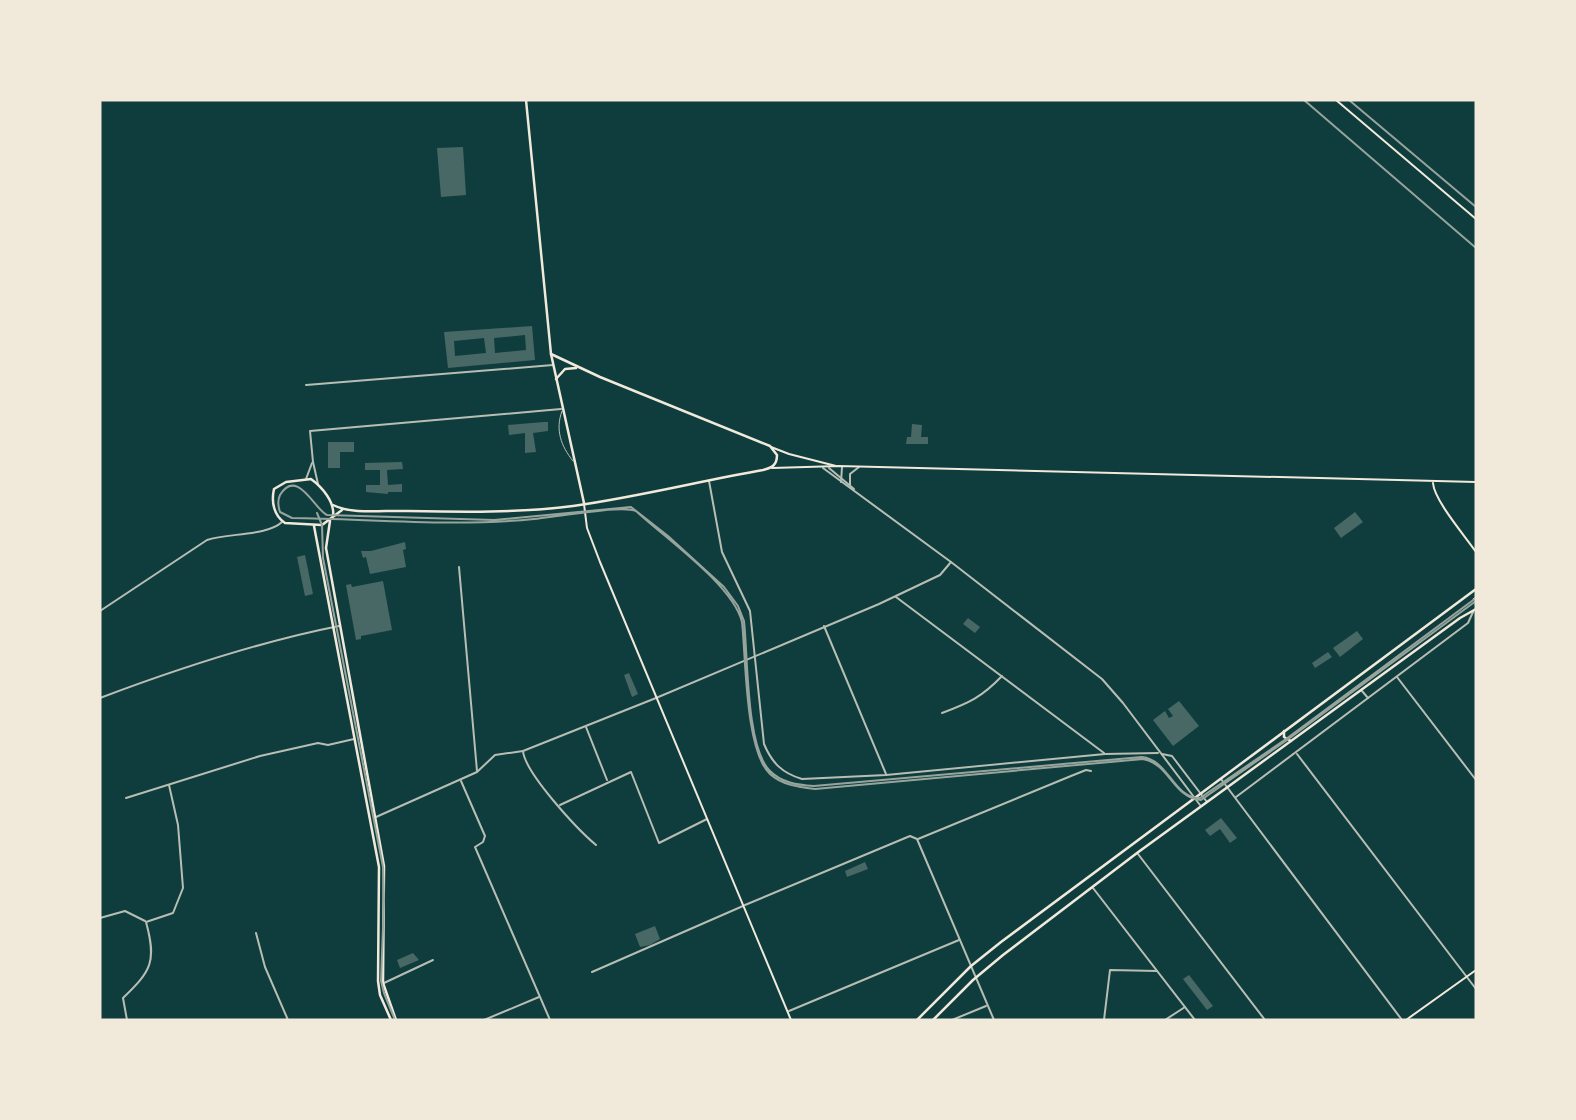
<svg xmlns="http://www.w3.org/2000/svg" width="1576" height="1120" font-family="'Exo 2',sans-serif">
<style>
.building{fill:#486865;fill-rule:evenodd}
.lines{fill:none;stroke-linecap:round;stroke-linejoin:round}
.path{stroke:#f1e9da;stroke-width:1}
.service{stroke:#b8beb3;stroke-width:1}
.minor{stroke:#b8beb3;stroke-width:2}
.tertiary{stroke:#b8beb3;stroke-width:2}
.secondary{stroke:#f1e9da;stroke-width:2}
.primary{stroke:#f1e9da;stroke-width:2.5}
.tram{stroke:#97a49c;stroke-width:2}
.rail{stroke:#97a49c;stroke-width:2}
</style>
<rect width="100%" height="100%" fill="#0f3d3e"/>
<g class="building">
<polygon points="463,147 466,195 441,197 437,148"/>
<path d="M 532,326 L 535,360 L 448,368 L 444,332 ZM 525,335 L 526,350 L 495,353 L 494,338 ZM 484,338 L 486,353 L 455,356 L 454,341 Z"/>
<polygon points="544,422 548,422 548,431 533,433 536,452 525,453 525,433 509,435 508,425"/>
<polygon points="912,424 922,425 921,437 928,437 928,444 906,444 907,437 911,437"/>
<polygon points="328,442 354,442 354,452 340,452 340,468 328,468"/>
<polygon points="402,462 403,469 387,470 388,485 402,484 402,492 388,492 388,494 366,492 366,485 380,485 380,470 365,470 365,463"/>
<polygon points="1355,512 1363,522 1341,538 1334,528"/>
<polygon points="405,542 406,549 403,550 406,567 370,574 366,557 363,558 361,551 371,551"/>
<polygon points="305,555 313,594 305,596 297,557"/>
<polygon points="383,581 392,630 361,636 361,639 356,640 346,585 351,584 352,587"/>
<polygon points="968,618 980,627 975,633 963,624"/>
<polygon points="1357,631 1363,639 1340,657 1333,648"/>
<polygon points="1328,652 1332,657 1315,668 1312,663"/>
<polygon points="629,673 638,694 632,697 624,675"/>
<polygon points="1179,701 1199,726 1173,746 1153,720 1165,711 1169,718 1173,716 1168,709"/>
<polygon points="1221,818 1237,838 1230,843 1220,829 1210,836 1205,830"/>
<polygon points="865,862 868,869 847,877 845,871"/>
<polygon points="655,926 660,939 650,945 640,947 635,934"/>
<polygon points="413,953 419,960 400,968 397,960"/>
<polygon points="1189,975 1213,1006 1207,1010 1183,979"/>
</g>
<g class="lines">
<g class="path">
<polyline points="1473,599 1476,597"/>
<polyline points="1475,604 1476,603"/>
</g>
<path class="service" d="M 562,411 C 555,430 561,446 573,461"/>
<g class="minor">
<polyline points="306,385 553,365"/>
<polyline points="306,479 312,463"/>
<path d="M 709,481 L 722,552 L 750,611 L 764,744 C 772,763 782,773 802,779 L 886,775 L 1105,754 L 1158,753"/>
<polyline points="318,484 313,462 310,431 561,409"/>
<polyline points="459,567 477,771"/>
<polyline points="896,597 1104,753"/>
<path d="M 100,611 L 207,540 C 228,533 267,536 282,522"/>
<polyline points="824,626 886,774"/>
<polyline points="1397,677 1476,780"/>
<polyline points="1362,691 1368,698"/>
<path d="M 100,698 C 177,669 258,642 339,626"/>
<path d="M 942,713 C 969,703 982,697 1002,676"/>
<polyline points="586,727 607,780"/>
<path d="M 523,751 C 525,773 577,829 596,845"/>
<polyline points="1297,754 1476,989"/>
<polyline points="461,781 485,836 483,842 475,847 550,1020"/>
<polyline points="1236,797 1468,623 1473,612"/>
<polyline points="126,798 260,756 318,743 328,745 354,739"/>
<polyline points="560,805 631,772 659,843 707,819"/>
<polyline points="918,839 1071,776 1086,770 1091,771"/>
<polyline points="1138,854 1265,1020"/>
<polyline points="1093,888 1195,1020"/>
<polyline points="100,918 125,911 145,921"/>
<polyline points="256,933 265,967 288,1020"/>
<polyline points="592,972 743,906"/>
<polyline points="384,983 433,960"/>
<polyline points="789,1011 959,940"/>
<path d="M 127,1020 L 123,998 C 151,971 157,962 146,922 L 173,913 L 183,888 L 178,825 L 169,785"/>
<polyline points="484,1020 539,997"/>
<polyline points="952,1020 986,1006"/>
<polyline points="1104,1020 1110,970 1157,971"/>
<polyline points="1165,1020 1185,1007"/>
</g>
<g class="tertiary">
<polyline points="823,468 951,562 1102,679 1123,703 1200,805"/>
<polyline points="829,468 854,489"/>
<polyline points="841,482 842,467"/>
<polyline points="850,485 850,474 859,467"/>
<polyline points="1162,754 1172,756 1207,802"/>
<polyline points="1221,779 1402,1020"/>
<polyline points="376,817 477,772 495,755 523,751 656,698 879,604 940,575 951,562"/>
<polyline points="745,905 910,836 917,839 994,1020"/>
</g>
<g class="secondary">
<polyline points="1336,100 1476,219"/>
<polyline points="771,447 789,454 836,466"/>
<polyline points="772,468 839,466 1476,482"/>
<path d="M 1433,483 C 1434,500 1465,536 1476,552"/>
<polyline points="584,504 587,528 600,562 791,1020"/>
<polyline points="1406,1020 1476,970"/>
</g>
<g class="primary">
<polyline points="526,100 551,354 584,503"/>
<polyline points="556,379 565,369 576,368"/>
<path d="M 333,505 C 353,515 384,510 407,511 C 463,512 518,513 573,506 C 637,497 700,481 763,470 C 772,468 777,465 777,455 L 770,446 L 600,377 L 551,354"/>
<path d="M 333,516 C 335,502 322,487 311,479 L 286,482 L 274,489 C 271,502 274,516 285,523 L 322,525 L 342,510"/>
<polyline points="330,521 326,548 384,866 383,983 396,1020"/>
<polyline points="314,526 379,867 378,981 380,995 391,1020"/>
<polyline points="1284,731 1284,737 1291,741"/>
<polyline points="917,1020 971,966 1001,942 1476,589"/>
<polyline points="933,1020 973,980 1003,955 1137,853 1460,618 1476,609"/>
</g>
<g class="tram">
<polyline points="317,513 322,525 323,558 383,867 384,901 381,981 384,993 395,1020"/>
<path d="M 1476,598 L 1286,739 L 1200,798 C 1173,798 1169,760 1142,757 L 814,786 C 798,785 781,783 769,770 C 746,745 748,657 744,621 L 738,606 L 724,587 L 668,536 L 631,507 L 494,520 L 327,515 C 315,510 297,467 280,495 C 277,501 278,506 280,512 L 292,518 C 371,519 455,527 534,519 C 554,517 622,505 636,511 C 665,538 733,585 742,622 C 746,657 745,751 770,774 C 782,785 798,787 815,789 L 1143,759 C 1170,764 1173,798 1201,800 L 1287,740 L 1476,601"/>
</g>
<g class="rail">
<polyline points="1304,100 1476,248"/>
<polyline points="1349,100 1476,207"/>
</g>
</g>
<rect width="1576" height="1120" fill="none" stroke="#f1e9da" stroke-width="203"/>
</svg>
